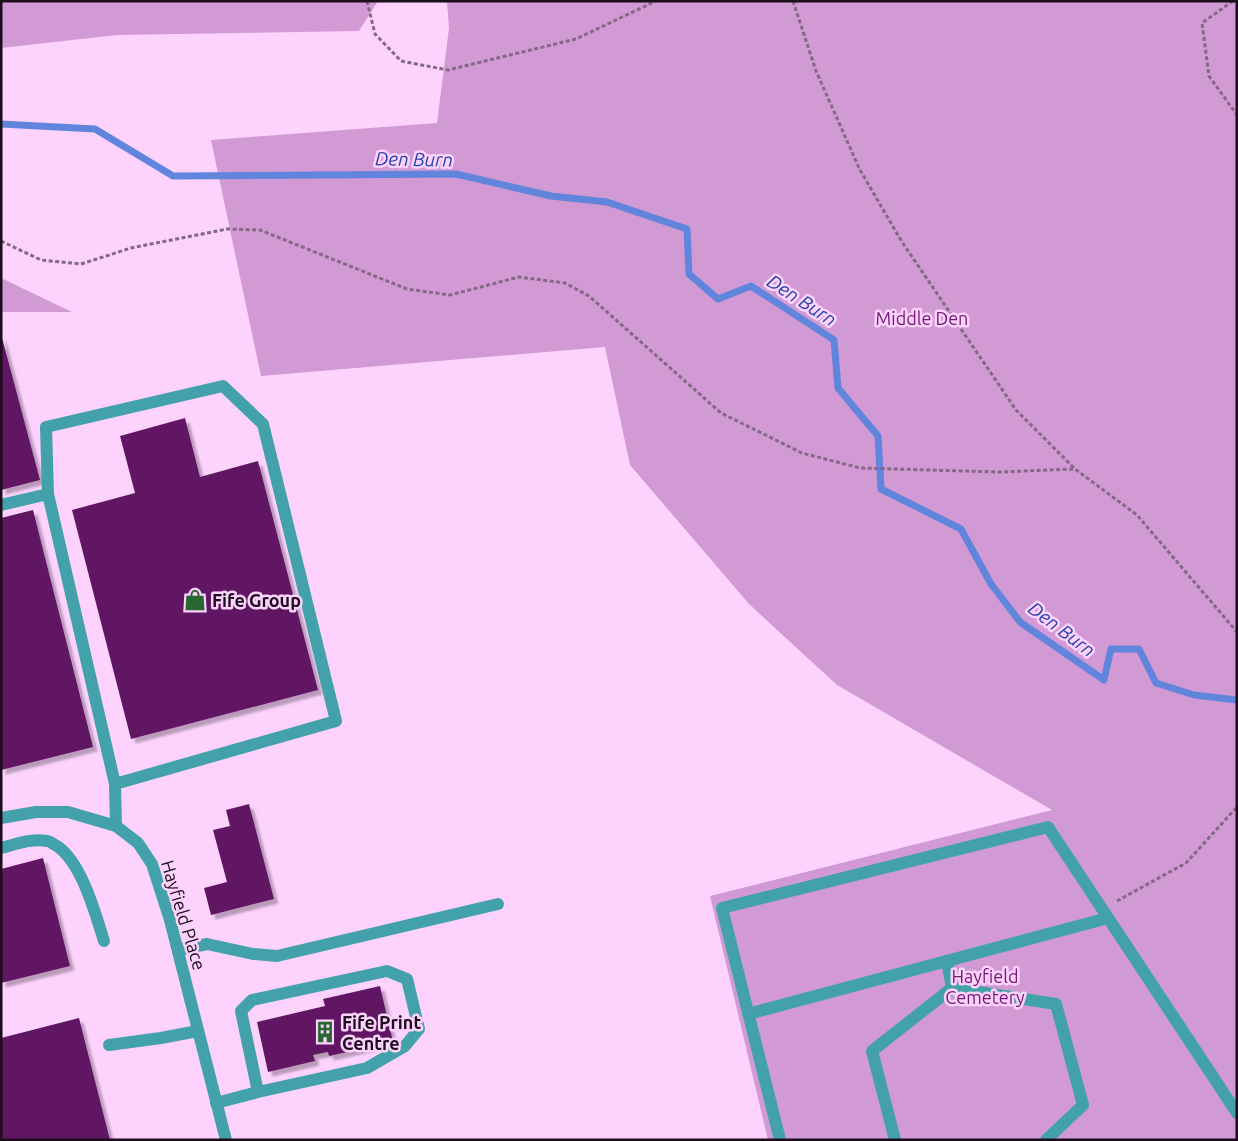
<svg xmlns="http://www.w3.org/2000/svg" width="1238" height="1141" font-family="Ubuntu,sans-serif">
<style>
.green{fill:#d29ad4}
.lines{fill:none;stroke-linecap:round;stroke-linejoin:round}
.stream{stroke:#6185dc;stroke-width:7}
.building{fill:#601964;filter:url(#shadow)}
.path{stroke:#846984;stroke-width:3;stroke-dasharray:4 2.5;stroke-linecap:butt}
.minor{stroke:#42a1ab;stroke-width:12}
.labels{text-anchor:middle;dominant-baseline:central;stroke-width:5;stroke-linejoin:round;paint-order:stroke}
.park-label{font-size:18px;fill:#731678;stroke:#fdd3fe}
.poi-label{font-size:18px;font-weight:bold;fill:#1b0d1b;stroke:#fdd3fe;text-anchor:start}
.street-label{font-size:18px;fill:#1b0d1b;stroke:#fdd3fe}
.water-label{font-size:19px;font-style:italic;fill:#2244a9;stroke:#fdd3fe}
</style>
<defs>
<filter id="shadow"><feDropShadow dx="4.5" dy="4.5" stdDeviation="1" flood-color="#0004"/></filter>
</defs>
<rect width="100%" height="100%" fill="#fdd3fe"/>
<g class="green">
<polygon points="1,1 378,1 359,31 117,35 1,48"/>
<polygon points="447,1 1237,1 1237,1140 768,1140 710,896 1052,810 837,685 749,604 630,465 605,347 261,376 211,140 437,123 449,28"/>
<polygon points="1,278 72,312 1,312"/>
</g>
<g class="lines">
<polyline class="stream" points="1,124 95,129 173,176 456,174 551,196 607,202 687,229 689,274 718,299 751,286 834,340 838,388 878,436 881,489 961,529 991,584 1020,622 1104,680 1111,649 1139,649 1156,683 1194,695 1237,700"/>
</g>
<g class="building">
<polygon points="1,334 40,480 1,490"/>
<polygon points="185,418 200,477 258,461 318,690 131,739 72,510 135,493 120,436"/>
<polygon points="33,510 93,747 1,770 1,518"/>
<polygon points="249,804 274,899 211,915 204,888 227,882 213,830 230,826 226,810"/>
<polygon points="43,858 70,966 1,983 1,869"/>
<polygon points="380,986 393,1042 329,1056 328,1052 313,1055 315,1061 268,1072 257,1022 325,1006 323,999"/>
<polygon points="79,1018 110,1140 1,1140 1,1038"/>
</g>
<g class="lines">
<g class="path">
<polyline points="367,1 375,34 401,61 448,70 576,39 656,1"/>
<polyline points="793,1 816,71 860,170 902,242 1016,410 1075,469 1137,515 1237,632"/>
<polyline points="1233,1 1202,23 1209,76 1237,115"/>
<polyline points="1,241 41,260 81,264 131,248 227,229 260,230 407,289 450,295 519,277 565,283 589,296 721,413 802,453 860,468 999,472 1075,469"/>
<polyline points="1117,901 1186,863 1237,807"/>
</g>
<g class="minor">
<polyline points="1,505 48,494"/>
<polyline points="115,784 336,721 263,424 223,386 46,427 48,494 115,784 116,826"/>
<polyline points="1,818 36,812 68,812 116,826 138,843 152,864 170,920 226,1140"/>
<path d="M 1,848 C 16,844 32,838 47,841 C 50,841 53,844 57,846 C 82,863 95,913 104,941"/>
<polyline points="178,950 207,944 253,954 277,956 498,904"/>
<polyline points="947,961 952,988"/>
<polyline points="748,1014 1108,918"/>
<polyline points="109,1045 161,1038 198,1031"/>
<polyline points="216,1103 258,1092 367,1068 405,1046 419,1029 407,979 387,971 252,1000 241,1011 258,1092"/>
<polyline points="780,1140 722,908 1048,827 1237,1113"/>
<polyline points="895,1140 872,1051 952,988 1056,1004 1083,1105 1046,1140"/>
</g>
</g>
<defs>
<g id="shop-bare" transform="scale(1.725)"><path d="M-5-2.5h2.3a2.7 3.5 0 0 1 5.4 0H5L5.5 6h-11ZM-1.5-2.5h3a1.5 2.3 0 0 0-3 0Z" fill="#296730" stroke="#fdd3fe" stroke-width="2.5" paint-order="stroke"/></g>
<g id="building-bare" transform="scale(1.725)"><path d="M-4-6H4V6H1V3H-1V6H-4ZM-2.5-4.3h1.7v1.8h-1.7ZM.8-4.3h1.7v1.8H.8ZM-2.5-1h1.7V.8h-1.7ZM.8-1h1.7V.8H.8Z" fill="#296730" stroke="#fdd3fe" stroke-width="2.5" paint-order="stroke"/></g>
</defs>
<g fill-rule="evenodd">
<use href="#shop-bare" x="195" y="600"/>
<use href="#building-bare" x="325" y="1032"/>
</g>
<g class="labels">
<g class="park-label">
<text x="922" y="318">Middle Den</text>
<text x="985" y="976">Hayfield<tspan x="985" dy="21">Cemetery</tspan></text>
</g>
<g class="poi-label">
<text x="212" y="600">Fife Group</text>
<text x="342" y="1022">Fife Print<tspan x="342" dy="21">Centre</tspan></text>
</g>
<g class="street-label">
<text transform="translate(184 915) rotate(73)">Hayfield Place</text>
</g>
<g class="water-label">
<text transform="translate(414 159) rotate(1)">Den Burn</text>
<text transform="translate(802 300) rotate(33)">Den Burn</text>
<text transform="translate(1062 629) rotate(37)">Den Burn</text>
</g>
</g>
<rect width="1238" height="1141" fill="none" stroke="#1b0d1b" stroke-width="5"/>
</svg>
